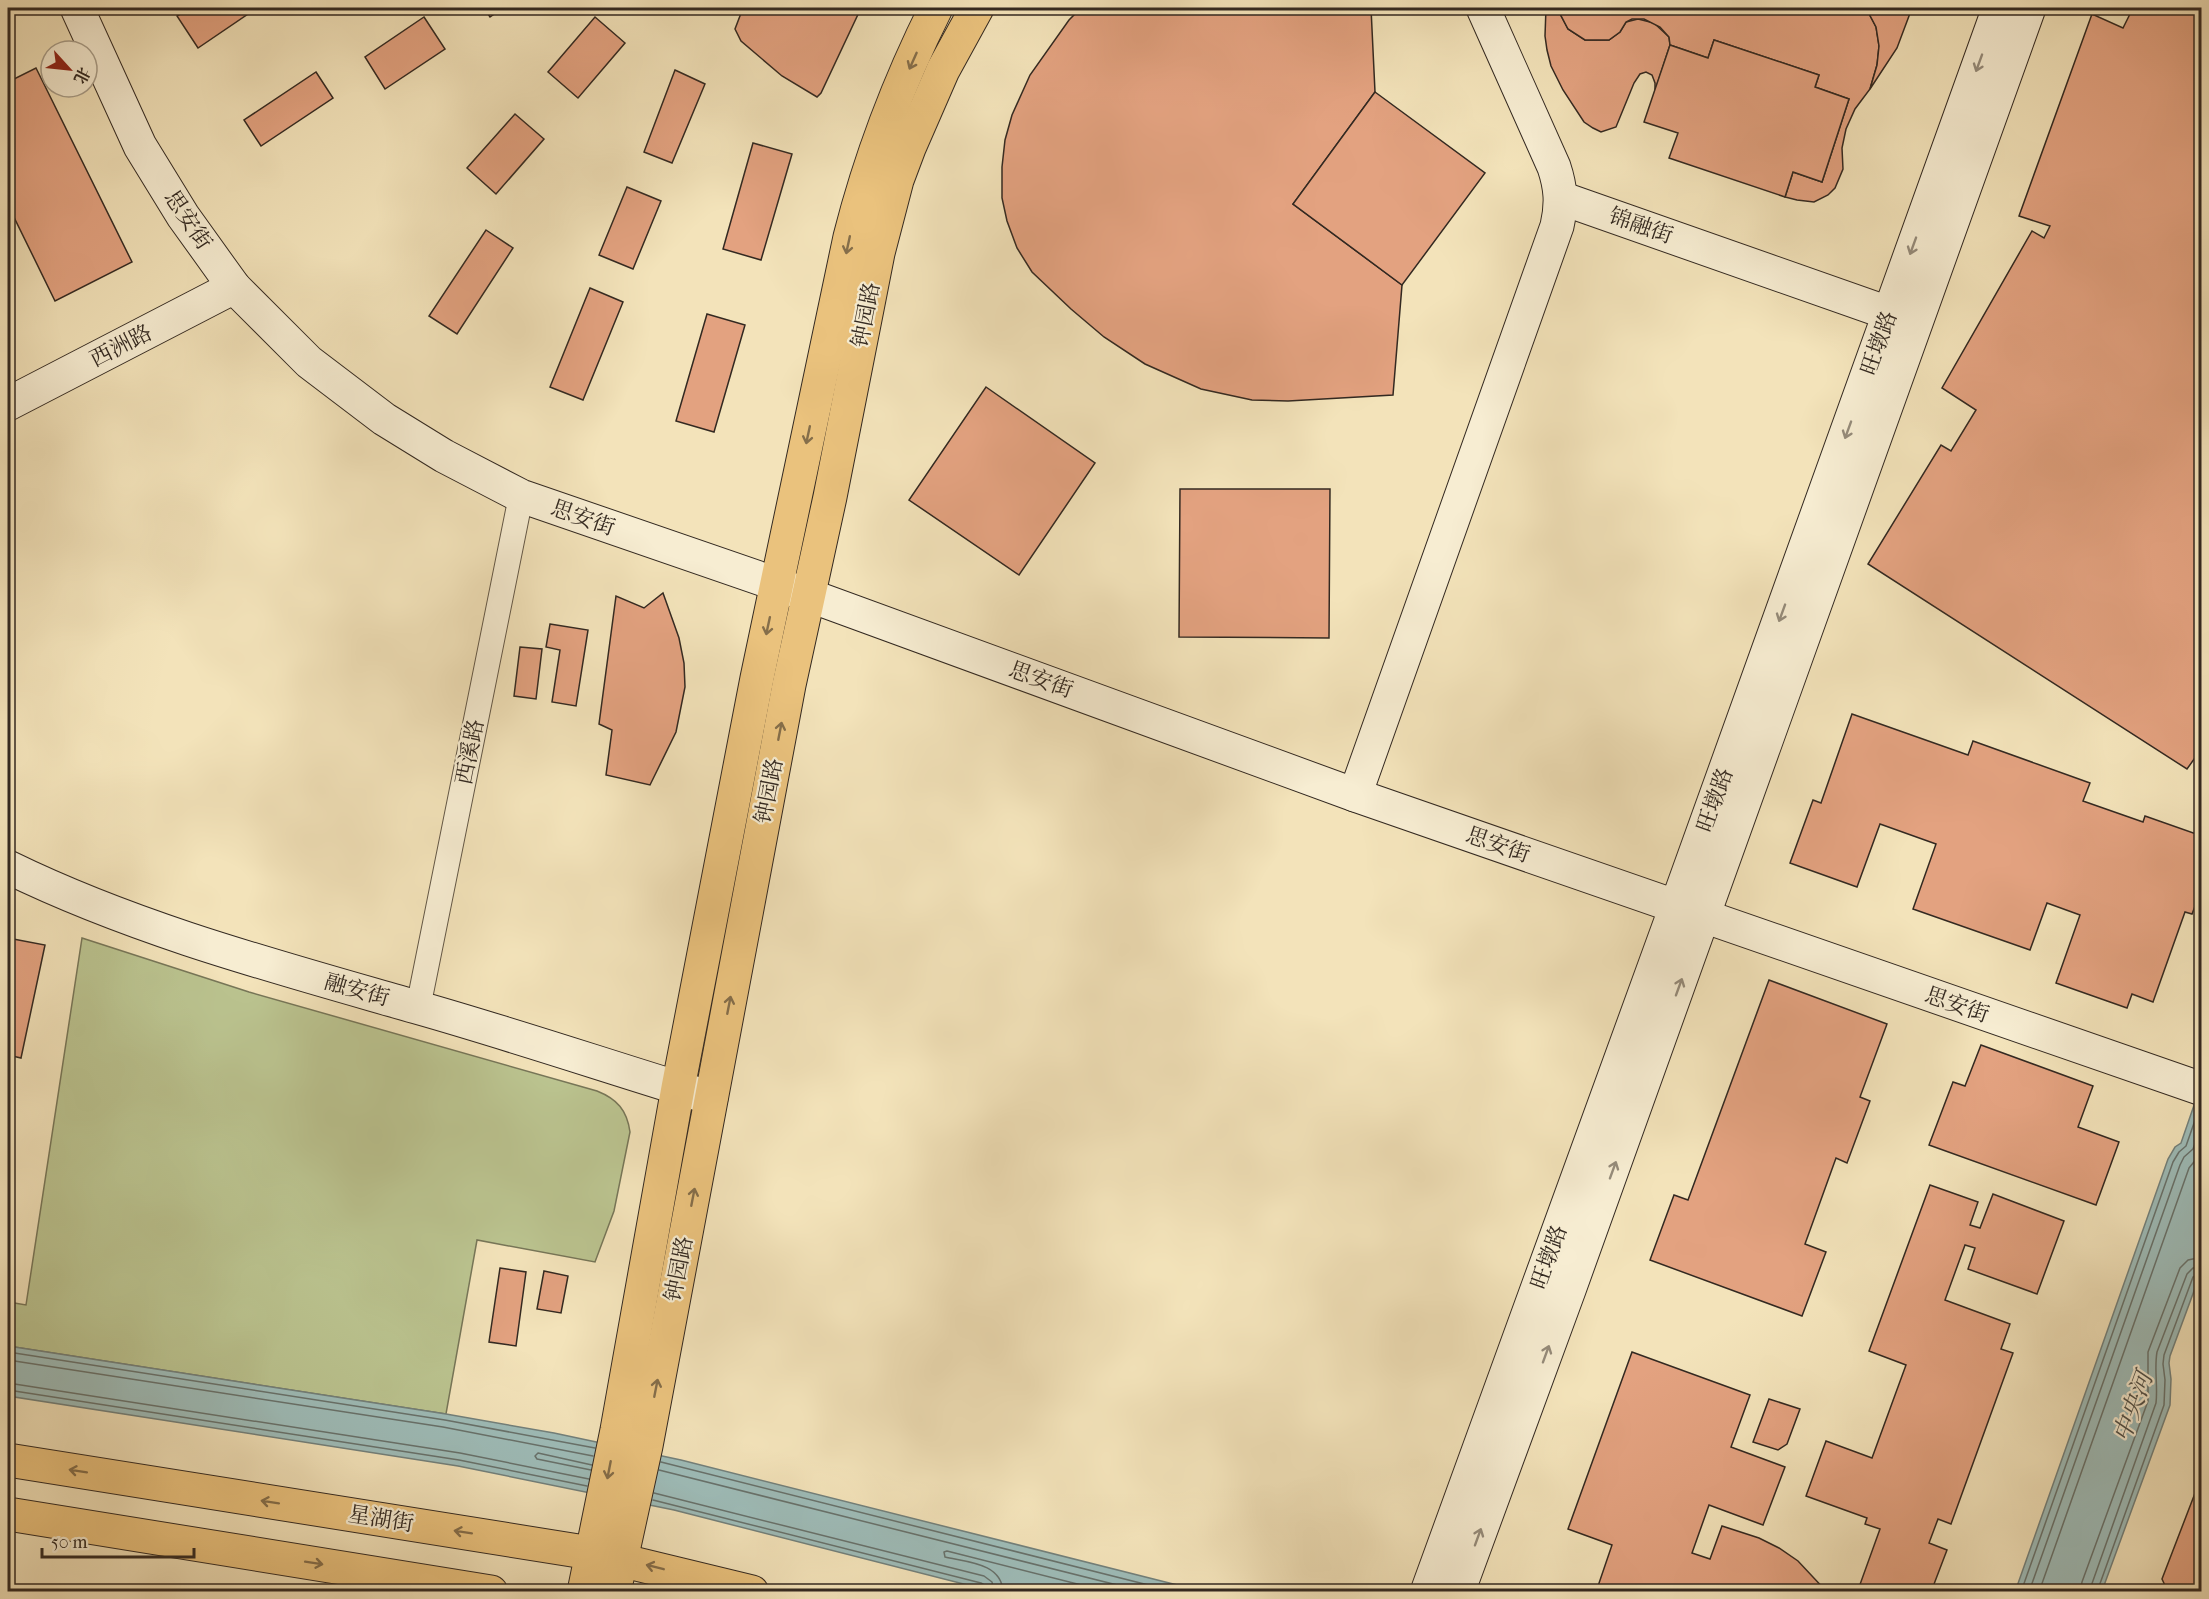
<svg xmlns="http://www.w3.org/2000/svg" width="2209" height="1599" font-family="'IM FELL French Canon','Noto Serif SC',serif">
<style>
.green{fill:#bbc490;stroke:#777658;stroke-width:1.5}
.water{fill:#9ebcb8;stroke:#73817c;stroke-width:1.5}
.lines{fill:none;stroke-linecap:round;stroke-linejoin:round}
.shore{stroke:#68726c;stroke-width:1.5}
.building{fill:#e3a280;stroke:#332921;stroke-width:1.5}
.street-casing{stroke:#635847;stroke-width:26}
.secondary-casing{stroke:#332921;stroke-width:35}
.primary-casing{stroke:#332921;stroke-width:35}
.street{stroke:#f7edd2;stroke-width:24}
.secondary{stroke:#f7edd2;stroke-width:33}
.primary{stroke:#eac27d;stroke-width:33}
.oneway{stroke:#856e4a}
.oneway2{stroke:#958b7a}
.labels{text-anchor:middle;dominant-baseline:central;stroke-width:4.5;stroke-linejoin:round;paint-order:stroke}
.street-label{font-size:22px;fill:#332921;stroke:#f7edd2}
.water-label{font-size:24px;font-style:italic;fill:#4e4e47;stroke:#f7edd2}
</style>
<rect width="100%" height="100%" fill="#f3e3ba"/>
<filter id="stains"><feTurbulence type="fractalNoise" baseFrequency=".00333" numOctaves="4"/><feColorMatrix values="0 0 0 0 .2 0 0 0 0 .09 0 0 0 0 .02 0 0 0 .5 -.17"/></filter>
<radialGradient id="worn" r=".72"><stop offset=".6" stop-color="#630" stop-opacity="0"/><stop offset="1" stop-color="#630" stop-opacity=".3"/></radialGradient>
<path class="green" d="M 82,938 L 249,992 L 597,1091 C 617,1099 627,1110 630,1132 L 614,1211 L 595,1262 L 477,1240 L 446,1414 L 8,1346 L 8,1302 L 26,1305 Z"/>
<g class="water">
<polygon points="2201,1085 2201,1272 2170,1356 2169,1363 2171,1379 2170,1405 2102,1591 2015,1592 2168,1159 2175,1147 2181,1143"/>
<polygon points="8,1346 446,1414 554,1433 681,1460 1201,1591 991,1591 674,1510 458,1466 8,1396"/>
</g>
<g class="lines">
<g class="shore">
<polyline points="8,1352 445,1420 595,1448"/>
<polyline points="8,1360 443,1427 593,1456"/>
<polyline points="8,1383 460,1453 589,1479"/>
<polyline points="8,1390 459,1460 587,1486"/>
<polyline points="661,1462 1176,1592"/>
<polyline points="591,1470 537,1459 535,1456 538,1453 592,1465"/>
<polyline points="659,1470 1145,1592"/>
<polyline points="654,1493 984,1576 992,1582 994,1592"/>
<polyline points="653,1500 981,1583 986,1586 987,1592"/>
<path d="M 1003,1592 C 1002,1563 967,1562 945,1557 L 944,1552 L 947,1551 L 1109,1592"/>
<polyline points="2021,1592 2173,1162 2179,1152 2186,1146 2200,1106"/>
<polyline points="2029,1592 2180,1165 2184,1157 2193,1149 2202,1125"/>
<polyline points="2039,1592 2189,1168 2202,1152"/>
<polyline points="2080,1592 2082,1582 2148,1401 2148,1352 2180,1268 2188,1260 2202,1257"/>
<path d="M 2089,1592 L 2156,1403 C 2158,1386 2154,1369 2157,1352 L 2187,1274 L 2193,1268 L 2202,1266"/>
<polyline points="2097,1592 2164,1405 2165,1380 2163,1364 2164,1355 2193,1277 2202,1273"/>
</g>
</g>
<g class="building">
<polygon points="190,8 257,8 198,48 177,16"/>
<polygon points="484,8 503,8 490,17"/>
<polygon points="743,8 861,8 821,93 817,97 782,76 741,41 735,29"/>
<polygon points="1081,8 1371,8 1375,92 1293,204 1402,285 1393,395 1288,401 1252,400 1201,389 1145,364 1104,337 1071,309 1032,272 1017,248 1007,221 1002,198 1002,167 1005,140 1012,115 1030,75 1069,20"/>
<polygon points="1546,8 1557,8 1568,29 1585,40 1609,40 1620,32 1626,22 1638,19 1654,23 1669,37 1670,45 1655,91 1655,83 1652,75 1646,72 1640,74 1634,83 1616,127 1601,132 1593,128 1584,122 1563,90 1551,66 1547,50 1545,36"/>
<polygon points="1557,8 1866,8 1876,27 1879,46 1877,65 1870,89 1855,109 1846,129 1842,148 1843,169 1835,188 1828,195 1814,202 1797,200 1785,197 1793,172 1822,182 1849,99 1815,87 1819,75 1714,40 1708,58 1670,45 1669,37 1660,27 1644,19 1632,19 1626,22 1620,32 1609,40 1585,40 1568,29"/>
<polygon points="1866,8 1912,8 1897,48 1870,89 1877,65 1879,46 1876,27"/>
<polygon points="2133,8 2202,8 2202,748 2187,769 1868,564 1941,445 1951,451 1976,410 1942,388 2032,231 2044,238 2050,226 2019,216 2092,14 2123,28"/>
<polygon points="424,17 445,49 385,89 365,57"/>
<polygon points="595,17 625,43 578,98 548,72"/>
<polygon points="1714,40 1819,75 1815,87 1849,99 1822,182 1793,172 1785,197 1669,158 1678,133 1644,122 1670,45 1708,58"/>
<polygon points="36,68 132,262 55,301 8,205 8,82"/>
<polygon points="675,70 705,84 672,163 644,152"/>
<polygon points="316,72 333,98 261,146 244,120"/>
<polygon points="1375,92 1485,173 1402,285 1293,204"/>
<polygon points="515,114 544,139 496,194 467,168"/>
<polygon points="753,143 792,154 761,260 723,249"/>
<polygon points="627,187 661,201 633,269 599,255"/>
<polygon points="486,230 513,248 457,334 429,316"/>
<polygon points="590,288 623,302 583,400 550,387"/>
<polygon points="8,314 13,324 8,327"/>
<polygon points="707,314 745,325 714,432 676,421"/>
<polygon points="986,387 1095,463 1019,575 909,500"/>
<polygon points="1180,489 1330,489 1329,638 1179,637"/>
<polygon points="663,593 679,638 684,663 685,687 676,732 650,785 606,775 612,730 599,724 616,596 644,608"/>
<polygon points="550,624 588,630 576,706 552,702 560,650 546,647"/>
<polygon points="520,647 542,649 536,699 514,696"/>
<polygon points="1852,714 1968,755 1973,741 2090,783 2083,801 2143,822 2145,816 2202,836 2202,888 2192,914 2185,912 2153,1002 2132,994 2127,1008 2056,983 2080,915 2047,903 2030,950 1913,909 1936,844 1880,824 1857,887 1790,863 1813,800 1821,803"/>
<polygon points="8,938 45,945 21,1058 8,1055"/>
<polygon points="1769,980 1887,1024 1860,1097 1870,1101 1847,1163 1836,1158 1805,1244 1826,1252 1802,1316 1650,1260 1674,1195 1688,1200"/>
<polygon points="1981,1045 2093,1086 2078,1127 2119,1142 2096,1205 1929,1145 1953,1082 1965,1086"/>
<polygon points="1930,1185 1978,1202 1970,1225 1980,1228 1993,1194 2064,1221 2037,1294 1968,1269 1975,1248 1965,1245 1945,1300 2010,1324 2001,1349 2013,1353 1951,1524 1938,1519 1929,1543 1947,1550 1931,1592 1863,1592 1858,1590 1880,1529 1865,1524 1867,1518 1806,1496 1826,1441 1872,1458 1906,1365 1869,1351"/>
<polygon points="500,1268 526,1272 516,1346 489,1342"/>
<polygon points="544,1271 568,1276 561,1313 537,1309"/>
<polygon points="1632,1352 1750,1395 1731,1447 1785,1467 1763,1525 1709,1505 1692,1553 1710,1559 1722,1526 1759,1538 1779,1548 1798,1561 1827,1592 1596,1592 1612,1545 1568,1529"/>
<polygon points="1769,1399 1800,1409 1787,1444 1778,1450 1753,1442"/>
<polygon points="2202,1475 2202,1592 2168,1592 2162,1579"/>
</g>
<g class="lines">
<g class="street-casing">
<polyline id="street" points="418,1008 521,496"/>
</g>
<g class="secondary-casing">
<g id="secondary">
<polyline points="77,8 140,146 183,216 234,287 309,362 384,419 444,456 521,496 808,595 1355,795 2202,1089"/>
<polyline points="1561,198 1911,321"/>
<polyline points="8,404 234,287"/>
<path d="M 1355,795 L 1557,226 C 1562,204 1561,188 1554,167 L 1483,8"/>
<path d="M 8,867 C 137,930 277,967 416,1007 C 515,1035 612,1068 711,1098"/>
<polyline points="1427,1592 1676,907 1999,8"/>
<polyline points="1458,1592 1569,1290 2029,8"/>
</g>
</g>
<g class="primary-casing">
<g id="primary">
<polyline points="8,1460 591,1553 752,1592"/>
<polyline points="8,1514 491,1592"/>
<path d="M 584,1592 L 617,1430 L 678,1088 L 757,678 L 850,237 C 870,158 900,80 936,8"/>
<polyline points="614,1592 646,1446 789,685 830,497 878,253 897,180 909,148 943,70 977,8"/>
</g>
</g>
<use href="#street" class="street"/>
<use href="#secondary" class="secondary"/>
<use href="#primary" class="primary"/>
</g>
<defs><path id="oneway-shaft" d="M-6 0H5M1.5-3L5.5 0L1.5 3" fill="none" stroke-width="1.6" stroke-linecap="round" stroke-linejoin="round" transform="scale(1.5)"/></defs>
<g class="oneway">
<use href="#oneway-shaft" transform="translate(913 61) rotate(114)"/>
<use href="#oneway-shaft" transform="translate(848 245) rotate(102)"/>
<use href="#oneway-shaft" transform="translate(808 435) rotate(102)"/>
<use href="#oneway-shaft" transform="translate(768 626) rotate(102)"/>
<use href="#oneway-shaft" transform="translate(780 731) rotate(-79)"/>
<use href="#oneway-shaft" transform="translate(729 1005) rotate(-79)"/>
<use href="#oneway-shaft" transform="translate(693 1197) rotate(-79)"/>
<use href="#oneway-shaft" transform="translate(656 1388) rotate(-79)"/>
<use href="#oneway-shaft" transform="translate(609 1470) rotate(101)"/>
<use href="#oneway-shaft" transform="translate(78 1471) rotate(-171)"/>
<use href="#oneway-shaft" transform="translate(270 1502) rotate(-171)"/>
<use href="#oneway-shaft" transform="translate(463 1532) rotate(-171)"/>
<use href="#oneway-shaft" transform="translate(314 1563) rotate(9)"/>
<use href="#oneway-shaft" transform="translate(655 1567) rotate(-166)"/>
</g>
<g class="oneway2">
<use href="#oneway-shaft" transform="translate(1979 63) rotate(110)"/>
<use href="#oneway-shaft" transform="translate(1913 246) rotate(110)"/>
<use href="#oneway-shaft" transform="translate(1848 430) rotate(110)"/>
<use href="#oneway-shaft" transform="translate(1782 613) rotate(110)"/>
<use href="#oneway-shaft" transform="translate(1679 987) rotate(-70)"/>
<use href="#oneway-shaft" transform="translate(1613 1170) rotate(-70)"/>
<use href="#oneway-shaft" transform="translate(1546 1354) rotate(-70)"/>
<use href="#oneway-shaft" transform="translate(1478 1537) rotate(-70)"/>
</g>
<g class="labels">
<g class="street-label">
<text transform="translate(188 220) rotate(56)">思安街</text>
<text transform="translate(1641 226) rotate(19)">锦融街</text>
<text transform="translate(866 315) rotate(-79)">钟园路</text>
<text transform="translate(1879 343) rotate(-70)">旺墩路</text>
<text transform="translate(121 346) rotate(-27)">西洲路</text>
<text transform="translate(583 518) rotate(19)">思安街</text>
<text transform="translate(1041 680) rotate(20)">思安街</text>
<text transform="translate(470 752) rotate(-79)">西溪路</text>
<text transform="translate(769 791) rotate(-79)">钟园路</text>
<text transform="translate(1715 800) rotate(-70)">旺墩路</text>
<text transform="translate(1498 845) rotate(19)">思安街</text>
<text transform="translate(357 990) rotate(16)">融安街</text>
<text transform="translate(1957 1005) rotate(19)">思安街</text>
<text transform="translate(1549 1257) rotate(-70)">旺墩路</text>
<text transform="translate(679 1269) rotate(-79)">钟园路</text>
<text transform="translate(381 1519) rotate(9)">星湖街</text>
</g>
<g class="water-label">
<text transform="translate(2133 1407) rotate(-70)">中央河</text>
</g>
</g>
<rect width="2209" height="1599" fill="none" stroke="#f3e3ba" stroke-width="30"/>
<rect x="9" y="9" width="2191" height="1581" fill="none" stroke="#332921" stroke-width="3"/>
<rect x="15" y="15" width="2179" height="1569" fill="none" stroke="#332921" stroke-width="1.5"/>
<g transform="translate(69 69) rotate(117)"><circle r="28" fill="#f7edd2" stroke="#a99f8b" stroke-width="1.5"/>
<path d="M0-4.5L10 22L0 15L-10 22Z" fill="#8f2418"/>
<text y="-9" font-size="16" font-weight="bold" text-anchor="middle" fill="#332921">北</text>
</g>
<path d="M42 1548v9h152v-9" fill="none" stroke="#332921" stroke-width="3"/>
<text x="51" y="1548" font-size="18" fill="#332921" stroke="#f7edd2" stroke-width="4.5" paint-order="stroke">50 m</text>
<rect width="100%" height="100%" filter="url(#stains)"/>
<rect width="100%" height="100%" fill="url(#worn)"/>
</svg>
